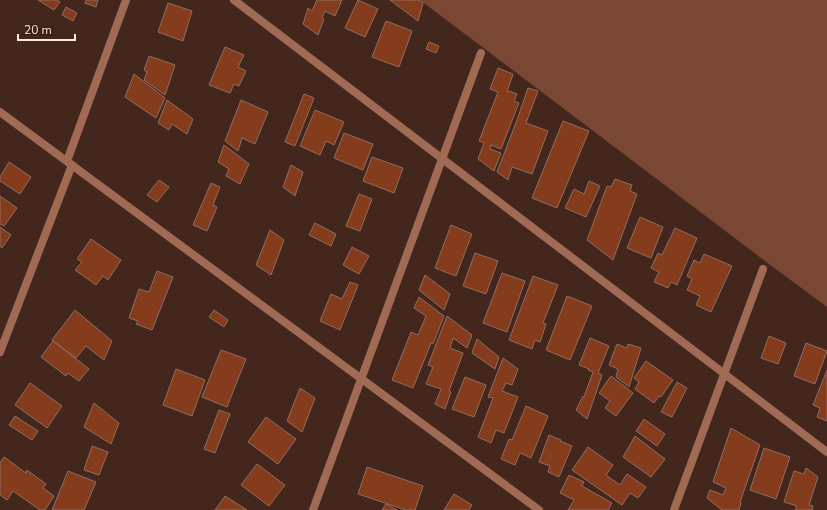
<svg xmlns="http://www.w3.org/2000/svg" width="827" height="510" font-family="'Nunito Sans',sans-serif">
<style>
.green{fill:#7a4734}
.building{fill:#853c1d;stroke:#8f6e62}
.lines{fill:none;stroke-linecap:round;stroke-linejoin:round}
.street{stroke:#a06a55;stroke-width:8}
</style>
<rect width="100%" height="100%" fill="#43271d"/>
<polygon class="green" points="420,0 827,0 827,307 773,267"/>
<g class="building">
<polygon points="38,0 57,0 60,2 54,10"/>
<polygon points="86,0 98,0 96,7 85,3"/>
<polygon points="317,0 342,0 335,16 325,11 322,18 324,19 318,35 303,24 308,8 312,11"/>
<polygon points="358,0 378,9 365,37 345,28"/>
<polygon points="390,0 419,0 423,3 418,21"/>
<polygon points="168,3 192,11 183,41 158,32"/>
<polygon points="66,7 77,13 73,21 62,15"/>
<polygon points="386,21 412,31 399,67 372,57"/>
<polygon points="429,42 439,46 436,53 426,49"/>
<polygon points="225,47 244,55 238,67 246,71 239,86 234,84 230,93 209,85"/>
<polygon points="149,56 175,65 165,95 144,80 147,72 144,70"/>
<polygon points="498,68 513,74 507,92 508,92 509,91 517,94 514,101 519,103 501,149 491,145 490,149 501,153 494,171 478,159 484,143 479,141 498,92 490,89"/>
<polygon points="134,74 165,98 156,118 125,97"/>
<polygon points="528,88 538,91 526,123 548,131 532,174 512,167 508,180 497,172 517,120"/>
<polygon points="304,94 314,98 295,146 285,142"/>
<polygon points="167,100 193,119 187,134 172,124 169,130 158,123"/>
<polygon points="241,100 268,112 255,144 242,138 238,151 225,141"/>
<polygon points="315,110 344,122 334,145 326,141 320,155 300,146"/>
<polygon points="563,121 589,131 557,208 532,198"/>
<polygon points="344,133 373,144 363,170 334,158"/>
<polygon points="224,145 249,164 240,184 226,176 229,169 218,162"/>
<polygon points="372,157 403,168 394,193 363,181"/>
<polygon points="9,162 31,177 20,194 0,181 0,177"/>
<polygon points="291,165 303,172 295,196 283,187"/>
<polygon points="615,179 632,185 630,191 637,194 613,260 587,240 607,186 611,187"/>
<polygon points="159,180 169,187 157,202 147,195"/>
<polygon points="589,181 600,186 586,217 565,208 574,189 584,194"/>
<polygon points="211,183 220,187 213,205 217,207 207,231 193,225"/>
<polygon points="359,194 372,199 360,231 346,226"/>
<polygon points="0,196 17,208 4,226 0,224"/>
<polygon points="640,217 663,227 651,258 627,248"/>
<polygon points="315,223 336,234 331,246 309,235"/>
<polygon points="451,225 472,234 456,276 435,268"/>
<polygon points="0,227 11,235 2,248 0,246"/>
<polygon points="675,228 697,238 677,285 671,282 668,288 654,282 659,272 651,268 658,253 662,255"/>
<polygon points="270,230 284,240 271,275 256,265"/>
<polygon points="91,239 121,260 108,280 103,276 96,285 75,270 82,262 77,259"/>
<polygon points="352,247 369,256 359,274 343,265"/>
<polygon points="475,253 498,261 486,294 463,286"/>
<polygon points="704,254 732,266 711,312 696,305 700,296 687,290 692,279 687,276 694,260 700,263"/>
<polygon points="157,271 173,277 152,330 136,324 138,321 129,318 139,289 149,292"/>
<polygon points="502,273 525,281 507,332 483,323"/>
<polygon points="425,275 450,294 444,310 419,290"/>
<polygon points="533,276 558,285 543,323 546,324 540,342 535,340 532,349 509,340"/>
<polygon points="350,282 358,285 340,330 320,321 331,294 342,299"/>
<polygon points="567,296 592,306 570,360 546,350"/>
<polygon points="419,297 444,316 433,344 431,343 413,388 392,380 411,332 418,335 426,316 414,308"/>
<polygon points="75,310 112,341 104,360 86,346 76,358 52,340"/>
<polygon points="214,310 228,320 224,327 209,317"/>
<polygon points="447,316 472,335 467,348 453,338 450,348 463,353 449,391 451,392 445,409 435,404 441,389 426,384 433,367 428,365"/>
<polygon points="769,336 786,343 778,364 761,358"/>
<polygon points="590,338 609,346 598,373 602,375 587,419 576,410 583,396 584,397 593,372 588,370 589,369 579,365"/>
<polygon points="477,339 499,357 495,369 472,353"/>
<polygon points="53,341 89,369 79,381 68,373 66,376 41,357"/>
<polygon points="806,343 827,351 815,384 794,376"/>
<polygon points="617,344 627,348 628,344 641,348 629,387 616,377 618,369 609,365"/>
<polygon points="221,350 246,359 227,407 202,397"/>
<polygon points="503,358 518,369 512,385 506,383 502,391 518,397 504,433 496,430 491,443 478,437 493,398 488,397"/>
<polygon points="646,361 673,380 661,397 659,396 654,403 635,389 639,382 634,378"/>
<polygon points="176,369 205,380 192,416 163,405"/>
<polygon points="827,370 827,421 817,417 820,408 813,405"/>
<polygon points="611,376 633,393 616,416 605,408 610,401 599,393"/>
<polygon points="465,377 486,385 474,417 452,409"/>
<polygon points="677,382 687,388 672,417 661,412"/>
<polygon points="30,383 62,406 47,428 15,405"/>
<polygon points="300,388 315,398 302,432 287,421"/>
<polygon points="94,403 119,423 111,444 84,427"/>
<polygon points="526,406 548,416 531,458 520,453 515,465 501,459 509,439 512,440"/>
<polygon points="219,410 230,414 215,453 204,449"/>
<polygon points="15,416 38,431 32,440 9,425"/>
<polygon points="266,417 296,439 278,464 248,442"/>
<polygon points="644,419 665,434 657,446 636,431"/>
<polygon points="731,428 760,445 740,502 741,503 739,510 722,510 707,498 710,490 723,495 726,488 713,482"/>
<polygon points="549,435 561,440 560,441 572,446 559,477 548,472 550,466 539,462"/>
<polygon points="635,436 665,459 651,477 623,457"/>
<polygon points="92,446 108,452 99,475 84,470"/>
<polygon points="588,447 613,465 606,475 620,485 627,474 646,487 638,498 630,493 622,505 572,470"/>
<polygon points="764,448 790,457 776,499 750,490"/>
<polygon points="4,457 26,473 27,470 46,484 43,488 54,496 45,510 40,510 13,491 7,500 0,495 0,463"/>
<polygon points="257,464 285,485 269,506 241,485"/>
<polygon points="367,467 423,486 415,510 406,510 358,494"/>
<polygon points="806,468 818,477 809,505 813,506 812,510 795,510 797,506 784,502 794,471 804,474"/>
<polygon points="68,471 96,482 84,510 52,510"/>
<polygon points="569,475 584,482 582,486 612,503 608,510 568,510 574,500 560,493"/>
<polygon points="454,494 472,505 469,510 444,510"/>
<polygon points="225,496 247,510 215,510"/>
<polygon points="386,504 397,510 382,510"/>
</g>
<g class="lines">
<g class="street">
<polyline points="234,0 827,452"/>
<polyline points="0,112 539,510"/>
<polyline points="67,161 126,0"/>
<polyline points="0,352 72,165"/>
<polyline points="313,510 481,53"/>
<polyline points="674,510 763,269"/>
</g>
</g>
<path d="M18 34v6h57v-6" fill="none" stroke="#fdeae3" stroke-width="2"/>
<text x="24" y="34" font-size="12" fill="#fdeae3" stroke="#391e13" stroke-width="3" paint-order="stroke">20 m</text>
</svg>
